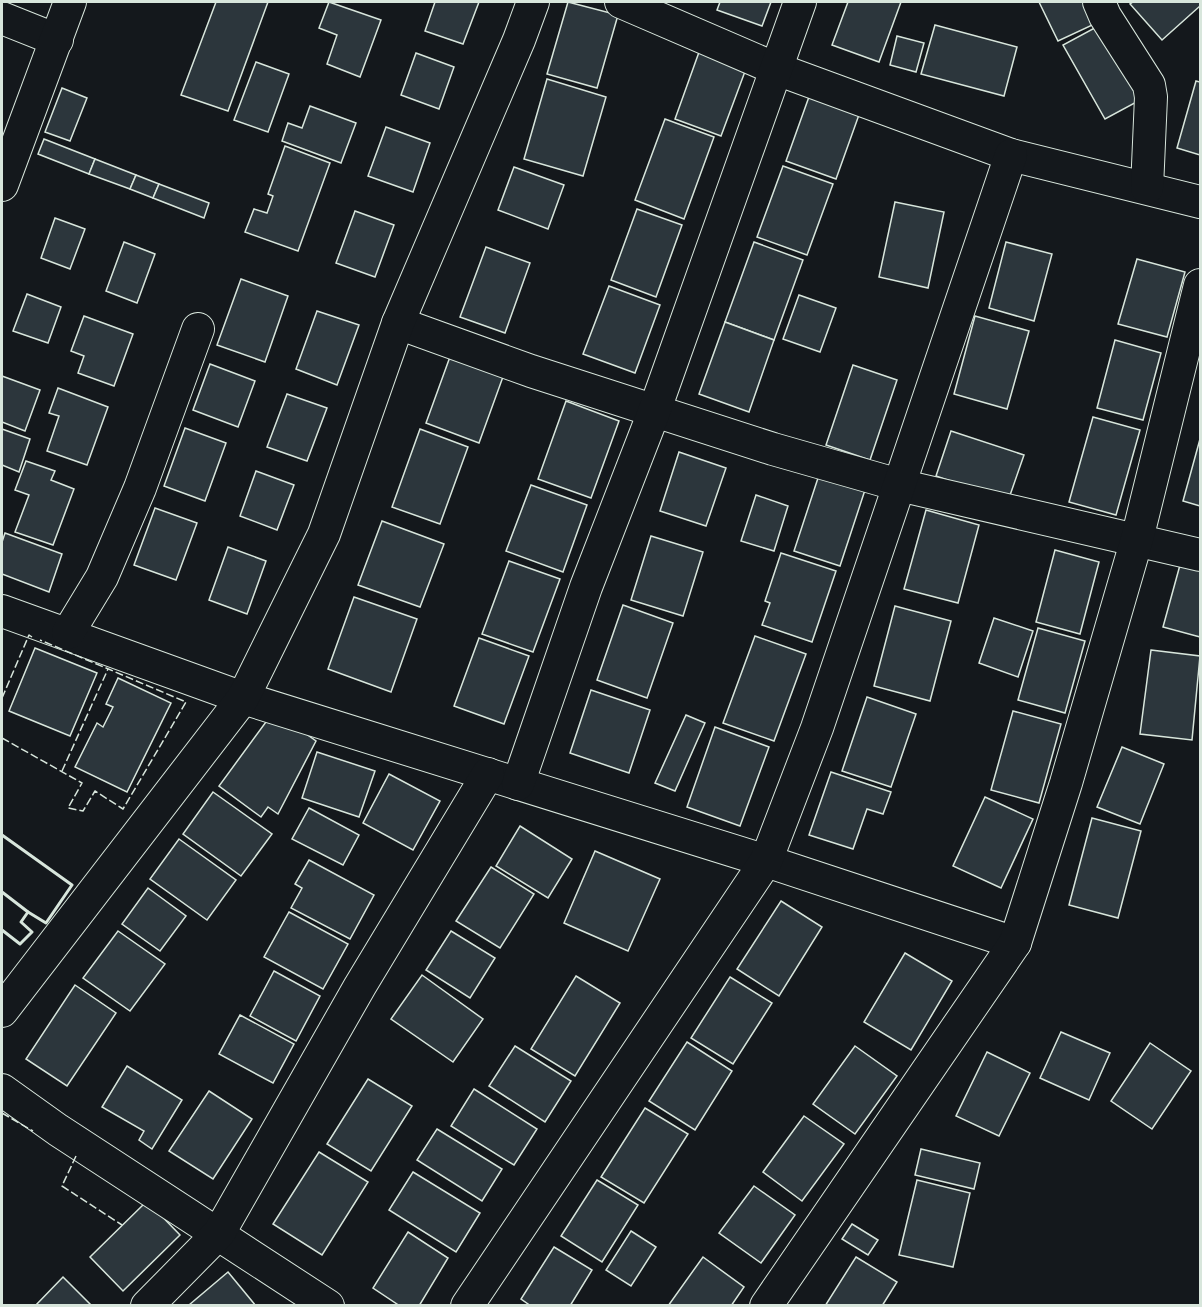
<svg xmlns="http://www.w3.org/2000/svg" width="1202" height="1307" font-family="'DM Sans',sans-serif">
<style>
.building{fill:#2c363c;stroke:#d8e6dc;stroke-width:1.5}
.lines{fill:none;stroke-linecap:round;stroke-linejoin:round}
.minor-casing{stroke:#d8e6dc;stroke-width:34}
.minor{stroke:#14181c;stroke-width:32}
.fence{stroke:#d8e6dc;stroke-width:1.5;stroke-dasharray:8 3;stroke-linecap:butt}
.wall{stroke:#d8e6dc;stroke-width:3}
</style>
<rect width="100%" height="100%" fill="#14181c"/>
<g class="building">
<polygon points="216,2 268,2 228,111 181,95"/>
<polygon points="329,2 381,20 360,77 327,64 337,35 319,28"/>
<polygon points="435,2 479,2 463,44 425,31"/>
<polygon points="568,2 618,15 597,88 547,74"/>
<polygon points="720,2 771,2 762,26 717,10"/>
<polygon points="848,2 901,2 879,62 832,45"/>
<polygon points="1039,2 1091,2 1101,21 1058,41"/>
<polygon points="1133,2 1200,2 1200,6 1162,40 1130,4"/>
<polygon points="1102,24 1144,98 1105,119 1063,45"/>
<polygon points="935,25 1017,47 1004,96 921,74"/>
<polygon points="897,36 924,43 916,72 890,65"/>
<polygon points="703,41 750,58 721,136 675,119"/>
<polygon points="416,53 454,67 439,109 401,95"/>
<polygon points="256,62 289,74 268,132 234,120"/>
<polygon points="547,79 606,97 583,176 524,159"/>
<polygon points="1196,81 1200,82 1200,155 1177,148"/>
<polygon points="62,88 87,98 70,141 45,132"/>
<polygon points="810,94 860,112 836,179 786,161"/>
<polygon points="310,106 356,123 341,163 282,141 288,123 302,128"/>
<polygon points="665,119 714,137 684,219 635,200"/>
<polygon points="386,127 430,143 413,192 368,176"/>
<polygon points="44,139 95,159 89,174 38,154"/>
<polygon points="285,146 330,163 298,251 245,232 254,209 267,213 273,196 268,194"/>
<polygon points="95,159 136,175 130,189 89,174"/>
<polygon points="783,166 833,184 807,255 757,237"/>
<polygon points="514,167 564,185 548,229 498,210"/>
<polygon points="136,175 159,184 153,198 130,189"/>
<polygon points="159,184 209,203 204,218 153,198"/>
<polygon points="895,202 944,212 928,288 879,277"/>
<polygon points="637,209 682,225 656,297 611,280"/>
<polygon points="355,211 394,225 375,277 336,263"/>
<polygon points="55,218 85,229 70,269 41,258"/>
<polygon points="124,242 155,254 137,303 106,291"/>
<polygon points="754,242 803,260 774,340 725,322"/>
<polygon points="1006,242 1052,254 1034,321 989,308"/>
<polygon points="486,247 530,263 505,333 460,317"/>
<polygon points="1137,259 1185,272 1167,337 1118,324"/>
<polygon points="241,279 288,296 265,362 217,345"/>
<polygon points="609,286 660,305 635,373 583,354"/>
<polygon points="27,294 61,307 48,343 13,331"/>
<polygon points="799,295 836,308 820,352 783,339"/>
<polygon points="317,311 359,325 337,385 296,369"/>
<polygon points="84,316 133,334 114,386 78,373 84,356 71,351"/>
<polygon points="975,316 1029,331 1007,409 954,394"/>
<polygon points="725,322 774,340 749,412 699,394"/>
<polygon points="1115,340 1161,353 1143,420 1097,408"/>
<polygon points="451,354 504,374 479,443 426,423"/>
<polygon points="210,364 255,381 238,427 193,410"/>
<polygon points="853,365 897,380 870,460 826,445"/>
<polygon points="2,376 40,390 25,431 2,422"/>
<polygon points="58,388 108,407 87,465 47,451 59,416 49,413"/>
<polygon points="287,394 327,408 307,461 267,447"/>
<polygon points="566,401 619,421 591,498 538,479"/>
<polygon points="1093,417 1140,430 1116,515 1069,502"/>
<polygon points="185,428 226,443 205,501 164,486"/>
<polygon points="2,429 30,439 19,472 2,465"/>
<polygon points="420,429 468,447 440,524 392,507"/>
<polygon points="951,431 1024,455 1008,501 936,476"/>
<polygon points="1200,439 1200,506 1183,501"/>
<polygon points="679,452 726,468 706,526 660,511"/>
<polygon points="26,461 55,471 51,480 74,489 53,545 15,532 29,495 15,490"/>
<polygon points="256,471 294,485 277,530 240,516"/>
<polygon points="819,475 865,490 840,566 794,551"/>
<polygon points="531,485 587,505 563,572 506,551"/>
<polygon points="756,495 788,506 774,551 741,541"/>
<polygon points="155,508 197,523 176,580 134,565"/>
<polygon points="926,510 979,525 958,603 904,589"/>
<polygon points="382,521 444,544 420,607 358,585"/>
<polygon points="5,533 62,554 49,592 2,574 2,542"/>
<polygon points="651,536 703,552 683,616 631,600"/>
<polygon points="228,547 266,561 247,614 209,600"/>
<polygon points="1055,550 1099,562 1080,634 1036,622"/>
<polygon points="781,553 836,571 812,642 762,625 770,603 765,601"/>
<polygon points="509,561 560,579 533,652 482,634"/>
<polygon points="1180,565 1200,570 1200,637 1163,627"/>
<polygon points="354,597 417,619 391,692 328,669"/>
<polygon points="623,605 673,623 647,698 597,680"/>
<polygon points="895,606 951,621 930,701 874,686"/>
<polygon points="994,618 1033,631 1018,677 979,663"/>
<polygon points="1038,628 1085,641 1065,713 1018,700"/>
<polygon points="755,636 806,654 774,741 723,723"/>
<polygon points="479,638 529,656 504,724 454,706"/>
<polygon points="35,648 97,673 70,736 9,711"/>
<polygon points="1151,650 1200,656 1192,740 1140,734"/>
<polygon points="118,678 171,703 127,792 75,767 97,723 103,727 113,707 106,704"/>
<polygon points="591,690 650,710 629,773 570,753"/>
<polygon points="867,697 916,714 891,787 842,771"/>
<polygon points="274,711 316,741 278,814 268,807 261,817 219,786"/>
<polygon points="1013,711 1061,724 1039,803 991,790"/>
<polygon points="686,715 705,723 675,791 655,783"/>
<polygon points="715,727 769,747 740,826 687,807"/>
<polygon points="1122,747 1164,764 1140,824 1097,807"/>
<polygon points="317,752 375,771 359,817 302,798"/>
<polygon points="831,772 891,792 883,814 867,809 853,849 809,835"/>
<polygon points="389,774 440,801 413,850 363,823"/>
<polygon points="213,792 272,834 241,876 183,834"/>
<polygon points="985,797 1033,819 1001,888 953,866"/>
<polygon points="309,808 359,835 343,865 292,839"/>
<polygon points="1092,818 1141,831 1118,918 1069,905"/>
<polygon points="520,826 572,859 548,898 496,866"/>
<polygon points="179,839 236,880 207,920 150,879"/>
<polygon points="595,851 660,879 628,951 564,923"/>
<polygon points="309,860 374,895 350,939 291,908 302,888 295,884"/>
<polygon points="491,867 534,894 500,948 456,921"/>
<polygon points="148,888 186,916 160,951 122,924"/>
<polygon points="781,901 822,927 779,996 737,969"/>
<polygon points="289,912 348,944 323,989 264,957"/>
<polygon points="118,931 165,964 130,1011 83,978"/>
<polygon points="451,931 495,958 470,998 426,970"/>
<polygon points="905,953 952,981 911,1050 864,1022"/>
<polygon points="274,971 320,996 296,1041 250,1016"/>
<polygon points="422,975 483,1019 453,1062 391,1019"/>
<polygon points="576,976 620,1003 575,1076 531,1049"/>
<polygon points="730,977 772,1003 733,1064 691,1038"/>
<polygon points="75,985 116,1013 67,1086 26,1059"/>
<polygon points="240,1015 294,1044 273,1083 219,1054"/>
<polygon points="1061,1032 1110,1053 1089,1100 1040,1078"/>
<polygon points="687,1042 732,1071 695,1130 649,1101"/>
<polygon points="1150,1043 1191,1071 1152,1129 1111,1101"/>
<polygon points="515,1046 571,1081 545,1122 489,1086"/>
<polygon points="855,1046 897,1076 855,1134 813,1104"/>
<polygon points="987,1052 1030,1073 999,1136 956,1116"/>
<polygon points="127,1066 182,1100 152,1149 139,1140 144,1131 102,1107"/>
<polygon points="368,1079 412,1106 371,1171 327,1144"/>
<polygon points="474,1089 537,1129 514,1165 451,1126"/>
<polygon points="209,1091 252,1119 213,1179 169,1151"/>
<polygon points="645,1108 688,1134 644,1203 601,1177"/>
<polygon points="804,1116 844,1144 802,1201 763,1172"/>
<polygon points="437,1129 502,1169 482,1201 417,1160"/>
<polygon points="921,1149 980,1163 974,1189 915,1175"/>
<polygon points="319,1152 368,1182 322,1255 273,1224"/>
<polygon points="413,1172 480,1213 456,1252 389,1210"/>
<polygon points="597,1180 638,1205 602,1262 561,1236"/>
<polygon points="917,1180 970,1193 953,1267 899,1255"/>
<polygon points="754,1186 795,1215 761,1263 719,1233"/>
<polygon points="147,1201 180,1235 123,1291 90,1257"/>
<polygon points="852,1224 878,1240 868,1255 842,1239"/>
<polygon points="631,1231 656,1247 631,1286 606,1270"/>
<polygon points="408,1232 448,1258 419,1306 400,1306 373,1288"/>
<polygon points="554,1247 592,1270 570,1306 531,1306 521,1299"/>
<polygon points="703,1257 744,1287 731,1306 668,1306"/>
<polygon points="856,1257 897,1282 882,1306 825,1306"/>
<polygon points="228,1272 256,1306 189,1305"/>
<polygon points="63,1277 92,1306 35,1306"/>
</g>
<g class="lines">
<g class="minor-casing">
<g id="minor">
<polyline points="621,2 774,68 1011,155 1200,202"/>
<polyline points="1099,2 1105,16 1149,85 1151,97 1147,188"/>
<polyline points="2,18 57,40"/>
<polyline points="2,185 70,2"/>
<polyline points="398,323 531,371 773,449 899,485 1200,555"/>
<polyline points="2,611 243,698 766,861 1015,943"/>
<polyline points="68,633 102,577 140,488 198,329"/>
<polyline points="518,784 586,587 654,412 800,2"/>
<polyline points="2,1011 243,698 324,534 398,323 519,40 533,2"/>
<polyline points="2,1090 58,1130 328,1306"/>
<polyline points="147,1306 219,1233 360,986 488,774"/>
<polyline points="467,1306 766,861 817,728 1011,155"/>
<polyline points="766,1306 1015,943 1066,783 1137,539 1200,285"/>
</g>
</g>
<use href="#minor" class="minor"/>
<g class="fence">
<polyline points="2,698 29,635 32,637"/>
<polyline points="2,738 82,783 68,808 83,811 95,791 123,809 186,702 40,640"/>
<polyline points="62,771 108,669"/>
<polyline points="2,1113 33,1131"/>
<polyline points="76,1156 62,1186 122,1225"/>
</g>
<g class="wall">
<polyline points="2,835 72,885 46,923 28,912"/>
<polyline points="2,892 28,912 21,922 32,932 20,944 2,930"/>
</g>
</g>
<rect width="1202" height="1307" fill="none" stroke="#d8e6dc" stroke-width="6"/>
</svg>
